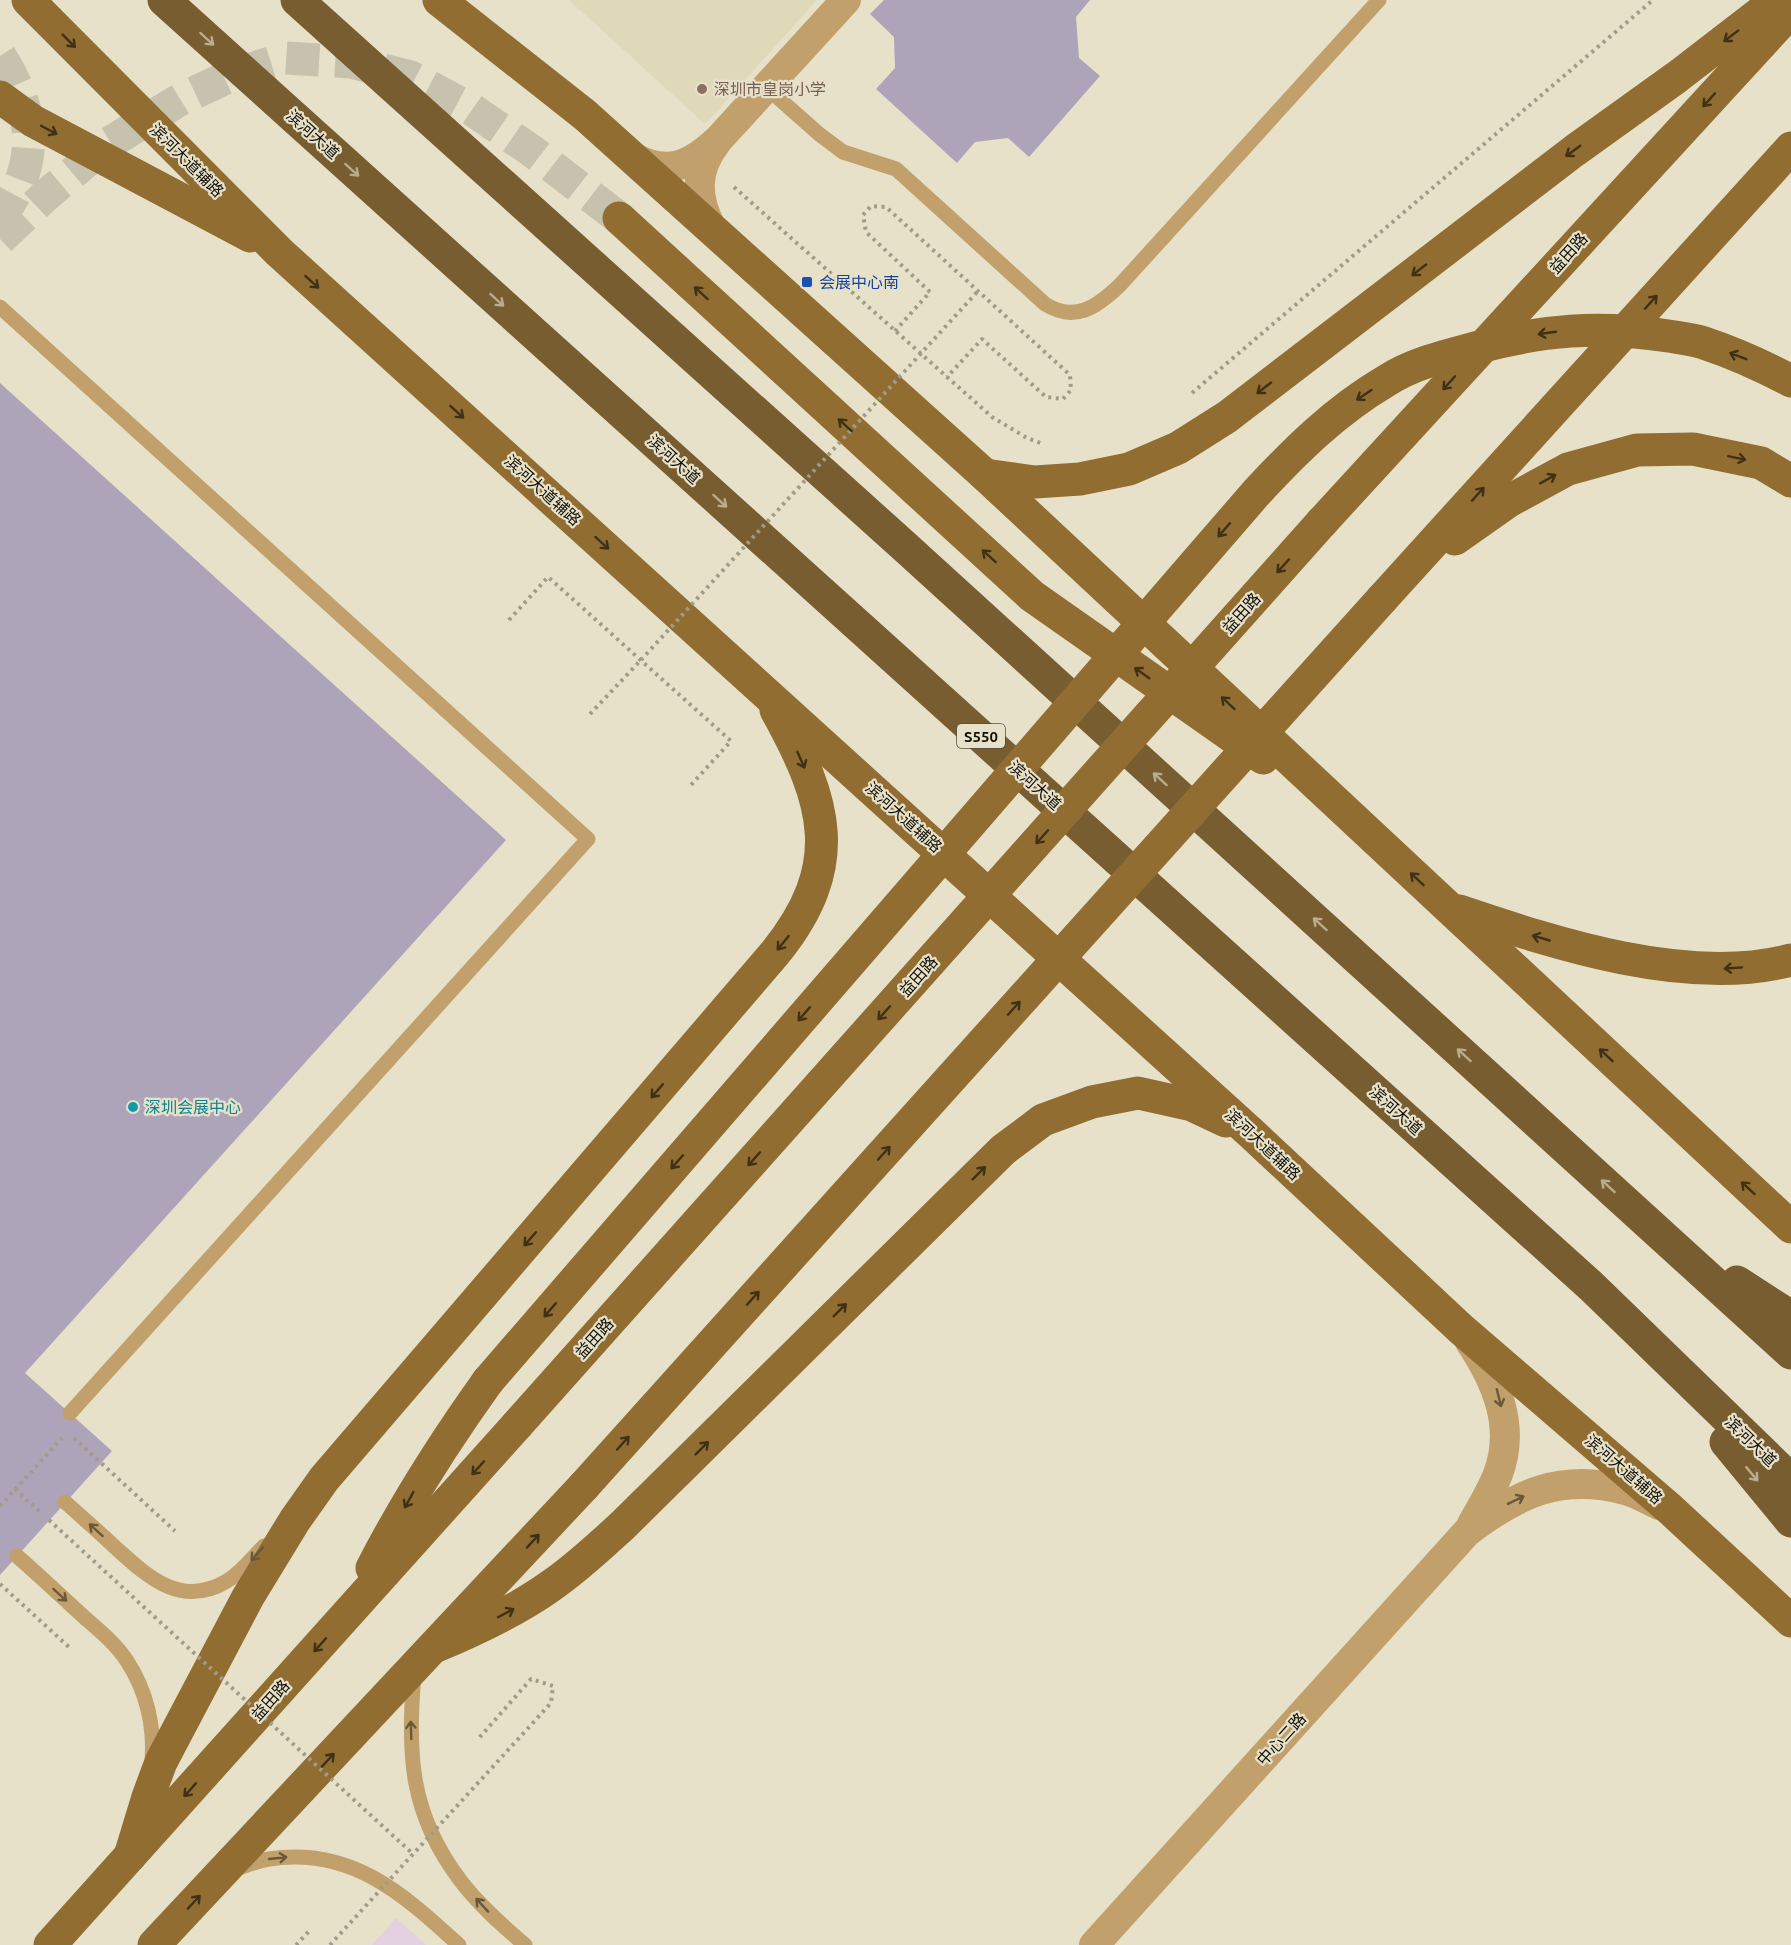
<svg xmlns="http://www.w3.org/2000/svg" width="1791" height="1945" font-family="Ubuntu,'Noto Sans SC',sans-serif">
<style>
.commercial{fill:#e3d1e1}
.built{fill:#dfd8b9}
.building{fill:#aea4b9}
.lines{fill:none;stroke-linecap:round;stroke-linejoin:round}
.primary-tunnel{stroke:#c7c2ad;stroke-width:33;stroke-dasharray:33 16;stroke-linecap:butt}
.path{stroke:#a09c8a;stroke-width:4;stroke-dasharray:3 4.5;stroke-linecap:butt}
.lane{stroke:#c1a06c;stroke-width:15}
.street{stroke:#c1a06c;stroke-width:30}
.primary{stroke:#916d31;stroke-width:33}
.highway{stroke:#785d31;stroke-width:33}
.path-bridge{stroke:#a09c8a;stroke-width:4;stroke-dasharray:3 4.5;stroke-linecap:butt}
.primary-bridge{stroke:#916d31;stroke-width:33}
.oneway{stroke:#3e3116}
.oneway2{stroke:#bbac8d}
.oneway3{stroke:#6a583a}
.education-dot{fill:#8d6e63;stroke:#e7e1ca;stroke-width:2}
.transit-dot{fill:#1a4fb4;stroke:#e7e1ca;stroke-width:2}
.culture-dot{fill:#0f9aa8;stroke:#e7e1ca;stroke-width:2}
.labels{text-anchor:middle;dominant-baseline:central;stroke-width:4.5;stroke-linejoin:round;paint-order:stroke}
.shield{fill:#e7e1ca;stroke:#524f42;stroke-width:1.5}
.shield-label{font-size:15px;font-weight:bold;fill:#121008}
.education-label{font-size:16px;fill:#785e54;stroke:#e7e1ca;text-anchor:start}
.street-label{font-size:16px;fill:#121008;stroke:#e7e1ca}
.transit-label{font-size:16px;fill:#164399;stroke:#e7e1ca;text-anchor:start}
.culture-label{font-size:16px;fill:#0d838f;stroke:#e7e1ca;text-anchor:start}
</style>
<rect width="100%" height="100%" fill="#e7e1ca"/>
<polygon class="commercial" points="396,1918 426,1945 372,1945"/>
<polygon class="built" points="569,0 817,0 705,124"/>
<g class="building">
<polygon points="884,0 1090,0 1076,17 1079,58 1100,76 1029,157 1008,138 975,142 957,163 876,89 895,68 894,37 870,14"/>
<polygon points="0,383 506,840 25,1373 112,1451 0,1575"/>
</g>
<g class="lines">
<g class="primary-tunnel">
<path d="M 0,56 C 35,110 41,164 0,217"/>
<polyline points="0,239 44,197 106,145 181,99 232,75 286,58 351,62 411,77 471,109 532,151 619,218"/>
</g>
<g class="path">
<polyline points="734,187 992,417 1027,438 1043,444"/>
<polyline points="895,331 930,292 866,232 863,215 871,206 886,207 1070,375 1071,390 1063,399 1046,397 982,339 947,377"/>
<polyline points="1192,393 1653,0"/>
<polyline points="509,620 548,577 731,741 691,785"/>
<polyline points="590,714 641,660"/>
<polyline points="74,1438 175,1531"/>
<polyline points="15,1489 40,1512"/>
<polyline points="0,1506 62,1438"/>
<polyline points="0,1584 70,1648"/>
<polyline points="296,1945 310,1930"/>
</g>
<g class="lane">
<path d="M 766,87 L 819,134 L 843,152 L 896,169 L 1045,304 C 1075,323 1097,307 1120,285 L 1379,0"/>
<polyline points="0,307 588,839 70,1413"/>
<path d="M 65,1502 C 82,1517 100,1533 117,1549 C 149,1578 182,1608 227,1581 C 242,1572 252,1558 264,1546"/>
<path d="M 17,1556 C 40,1576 62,1597 85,1618 C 100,1631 116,1644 127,1661 C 146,1690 155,1726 152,1761"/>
<path d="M 414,1674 C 407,1754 410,1814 460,1880 C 478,1904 502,1925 525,1945"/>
<path d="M 233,1870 C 245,1866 257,1861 269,1859 C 351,1846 403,1894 459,1945"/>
</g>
<g class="street">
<path d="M 631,156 C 666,176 689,167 718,140 L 846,0"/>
<path d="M 712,229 C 696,199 694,171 716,143"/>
<path d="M 1470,1342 C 1496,1381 1516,1426 1498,1474 C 1491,1492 1481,1508 1472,1524"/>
<path d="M 1094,1945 L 1467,1532 C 1518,1493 1561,1473 1625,1490 C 1637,1493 1648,1500 1659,1505"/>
</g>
<g class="primary">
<polyline points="28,0 279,252 1251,1133 1461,1329 1670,1509 1791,1621"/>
<polyline points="439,0 585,115 985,475 1791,1227"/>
<polyline points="0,97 33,121 250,236"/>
<polyline points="619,218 1032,596 1263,758"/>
<polyline points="985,475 1035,482 1080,479 1129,469 1178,448 1227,417 1574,151 1677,77 1777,0"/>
<polyline points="1322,522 1791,11"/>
<polyline points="1455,539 1509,501 1568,469 1637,450 1693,449 1761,463 1791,481"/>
<polyline points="1382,599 1791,148"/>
<path d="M 1459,911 C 1557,944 1688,987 1791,960"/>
<path d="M 372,1568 C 406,1502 445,1441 488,1381"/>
<path d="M 434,1647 C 475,1630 516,1611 552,1585 C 578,1567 600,1546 623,1525 L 1003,1150 L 1043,1120 L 1092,1102 L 1138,1093 L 1192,1105 L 1226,1121"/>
<path d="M 130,1856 L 148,1797 L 161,1762 L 172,1741 L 248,1597 L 295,1520 L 324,1479 L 775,953 C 846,865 827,802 776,710"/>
<polyline points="50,1945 517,1425"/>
<polyline points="154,1945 584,1486"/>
</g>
<g class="highway">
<polyline points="164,0 1591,1286 1791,1480"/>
<polyline points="297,0 904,546 1791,1353"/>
<polyline points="1737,1282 1791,1317"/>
<polyline points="1726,1442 1791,1521"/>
</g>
<g class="path-bridge">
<polyline points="641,660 978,291"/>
<polyline points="49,1520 413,1854"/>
<polyline points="330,1945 551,1703 553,1686 531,1679 479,1738"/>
</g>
<g class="primary-bridge">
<path d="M 488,1381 L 1256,493 C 1295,451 1335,411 1386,381 C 1412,364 1445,356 1475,348 C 1542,330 1599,325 1668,336 C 1680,338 1692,339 1704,343 C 1734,353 1763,366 1791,381"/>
<polyline points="517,1425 1322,522"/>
<polyline points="584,1486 1382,599"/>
</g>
</g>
<defs><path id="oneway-shaft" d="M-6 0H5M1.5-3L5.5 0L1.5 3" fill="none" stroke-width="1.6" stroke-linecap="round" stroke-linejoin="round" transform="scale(1.5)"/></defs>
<g class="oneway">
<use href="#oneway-shaft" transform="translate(1731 36) rotate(143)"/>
<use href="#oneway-shaft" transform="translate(69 41) rotate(45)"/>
<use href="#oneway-shaft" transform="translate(1709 100) rotate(132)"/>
<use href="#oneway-shaft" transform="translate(49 130) rotate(28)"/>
<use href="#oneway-shaft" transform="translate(1573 151) rotate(144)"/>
<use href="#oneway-shaft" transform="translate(1419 270) rotate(142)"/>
<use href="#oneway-shaft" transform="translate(312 282) rotate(42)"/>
<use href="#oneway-shaft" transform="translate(701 293) rotate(-138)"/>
<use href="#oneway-shaft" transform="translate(1651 302) rotate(-48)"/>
<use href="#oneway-shaft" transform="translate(1547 333) rotate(172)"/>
<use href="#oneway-shaft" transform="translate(1738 356) rotate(-159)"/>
<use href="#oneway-shaft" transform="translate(1449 383) rotate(132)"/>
<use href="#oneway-shaft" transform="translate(1264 388) rotate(142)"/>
<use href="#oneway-shaft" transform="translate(1364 395) rotate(146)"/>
<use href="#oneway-shaft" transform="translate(457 412) rotate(42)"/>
<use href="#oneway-shaft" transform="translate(845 425) rotate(-138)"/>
<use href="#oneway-shaft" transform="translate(1737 458) rotate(12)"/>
<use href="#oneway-shaft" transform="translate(1548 479) rotate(-29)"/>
<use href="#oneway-shaft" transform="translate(1478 494) rotate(-48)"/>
<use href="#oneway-shaft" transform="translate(1224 530) rotate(131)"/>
<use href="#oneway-shaft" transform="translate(602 543) rotate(42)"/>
<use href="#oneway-shaft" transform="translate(989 556) rotate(-138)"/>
<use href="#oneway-shaft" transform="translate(1283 566) rotate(132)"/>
<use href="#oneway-shaft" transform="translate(1142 673) rotate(-145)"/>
<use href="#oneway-shaft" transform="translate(1228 703) rotate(-137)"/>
<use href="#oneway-shaft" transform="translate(801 760) rotate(66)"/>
<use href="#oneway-shaft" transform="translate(1042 837) rotate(132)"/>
<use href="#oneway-shaft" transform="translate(1417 879) rotate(-137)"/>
<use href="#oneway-shaft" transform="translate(1541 938) rotate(-164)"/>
<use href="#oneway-shaft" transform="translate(783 943) rotate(129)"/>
<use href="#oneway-shaft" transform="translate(1733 968) rotate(176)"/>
<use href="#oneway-shaft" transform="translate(1014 1008) rotate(-48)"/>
<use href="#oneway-shaft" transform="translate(884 1013) rotate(132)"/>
<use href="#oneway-shaft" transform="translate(804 1014) rotate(131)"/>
<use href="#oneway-shaft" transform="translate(1606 1055) rotate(-137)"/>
<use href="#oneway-shaft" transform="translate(657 1091) rotate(131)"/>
<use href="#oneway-shaft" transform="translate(884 1153) rotate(-48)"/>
<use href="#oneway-shaft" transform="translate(754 1159) rotate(132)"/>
<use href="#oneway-shaft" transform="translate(677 1162) rotate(131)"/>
<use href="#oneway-shaft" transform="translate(979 1173) rotate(-45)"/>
<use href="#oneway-shaft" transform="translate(1748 1188) rotate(-137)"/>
<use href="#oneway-shaft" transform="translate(530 1239) rotate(131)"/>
<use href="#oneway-shaft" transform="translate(753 1298) rotate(-48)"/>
<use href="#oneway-shaft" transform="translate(550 1310) rotate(131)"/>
<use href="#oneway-shaft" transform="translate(840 1310) rotate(-45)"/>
<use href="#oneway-shaft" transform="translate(623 1443) rotate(-48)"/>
<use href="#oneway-shaft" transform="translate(702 1448) rotate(-45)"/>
<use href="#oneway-shaft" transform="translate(478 1468) rotate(132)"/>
<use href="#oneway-shaft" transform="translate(409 1500) rotate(119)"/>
<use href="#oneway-shaft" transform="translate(533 1541) rotate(-47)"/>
<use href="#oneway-shaft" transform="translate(506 1613) rotate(-28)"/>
<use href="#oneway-shaft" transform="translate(320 1645) rotate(132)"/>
<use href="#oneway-shaft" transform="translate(328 1760) rotate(-47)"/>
<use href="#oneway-shaft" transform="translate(190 1790) rotate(132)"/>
<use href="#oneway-shaft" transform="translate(194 1902) rotate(-47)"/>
</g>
<g class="oneway2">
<use href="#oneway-shaft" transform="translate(207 39) rotate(42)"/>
<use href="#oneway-shaft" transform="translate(352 170) rotate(42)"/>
<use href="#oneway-shaft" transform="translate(497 300) rotate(42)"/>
<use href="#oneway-shaft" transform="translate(720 501) rotate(42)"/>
<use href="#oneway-shaft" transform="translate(1160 779) rotate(-138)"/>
<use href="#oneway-shaft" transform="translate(1320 924) rotate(-138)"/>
<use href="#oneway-shaft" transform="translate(1464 1055) rotate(-138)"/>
<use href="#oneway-shaft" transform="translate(1608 1186) rotate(-138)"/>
<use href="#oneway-shaft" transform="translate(1752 1474) rotate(50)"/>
</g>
<g class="oneway3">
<use href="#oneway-shaft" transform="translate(1499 1398) rotate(76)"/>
<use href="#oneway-shaft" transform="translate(1516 1500) rotate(-26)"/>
<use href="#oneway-shaft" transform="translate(96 1530) rotate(-138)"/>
<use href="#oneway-shaft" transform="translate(257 1554) rotate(132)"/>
<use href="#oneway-shaft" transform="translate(60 1595) rotate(42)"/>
<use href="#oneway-shaft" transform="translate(411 1730) rotate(-92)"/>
<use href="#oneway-shaft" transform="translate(278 1858) rotate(-6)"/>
<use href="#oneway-shaft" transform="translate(482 1905) rotate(-133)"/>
</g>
<circle class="education-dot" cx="702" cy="89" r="6"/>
<rect class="transit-dot" x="801" y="276" width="12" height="12" rx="3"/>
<circle class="culture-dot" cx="133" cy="1107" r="6"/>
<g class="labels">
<rect class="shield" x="957" y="724" width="48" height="24" rx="4.5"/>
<g class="shield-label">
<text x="981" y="736">S550</text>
</g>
<g class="education-label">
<text x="714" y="89">深圳市皇岗小学</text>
</g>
<g class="street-label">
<text transform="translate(313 134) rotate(42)">滨河大道</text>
<text transform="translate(187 160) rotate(45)">滨河大道辅路</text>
<text transform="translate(1568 253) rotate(-48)">益田路</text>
<text transform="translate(674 459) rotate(42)">滨河大道</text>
<text transform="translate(543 490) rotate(42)">滨河大道辅路</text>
<text transform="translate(1241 613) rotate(-48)">益田路</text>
<text transform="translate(1035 785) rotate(42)">滨河大道</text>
<text transform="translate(904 817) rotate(42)">滨河大道辅路</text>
<text transform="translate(918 976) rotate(-48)">益田路</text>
<text transform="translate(1396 1110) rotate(42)">滨河大道</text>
<text transform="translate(1263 1144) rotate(43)">滨河大道辅路</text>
<text transform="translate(594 1338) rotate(-48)">益田路</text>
<text transform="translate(1751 1441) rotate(44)">滨河大道</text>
<text transform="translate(1624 1469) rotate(41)">滨河大道辅路</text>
<text transform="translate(270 1700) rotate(-48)">益田路</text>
<text transform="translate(1281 1739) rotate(-48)">中心二路</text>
</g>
<g class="transit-label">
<text x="819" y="282">会展中心南</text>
</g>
<g class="culture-label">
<text x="145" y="1107">深圳会展中心</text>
</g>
</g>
</svg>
